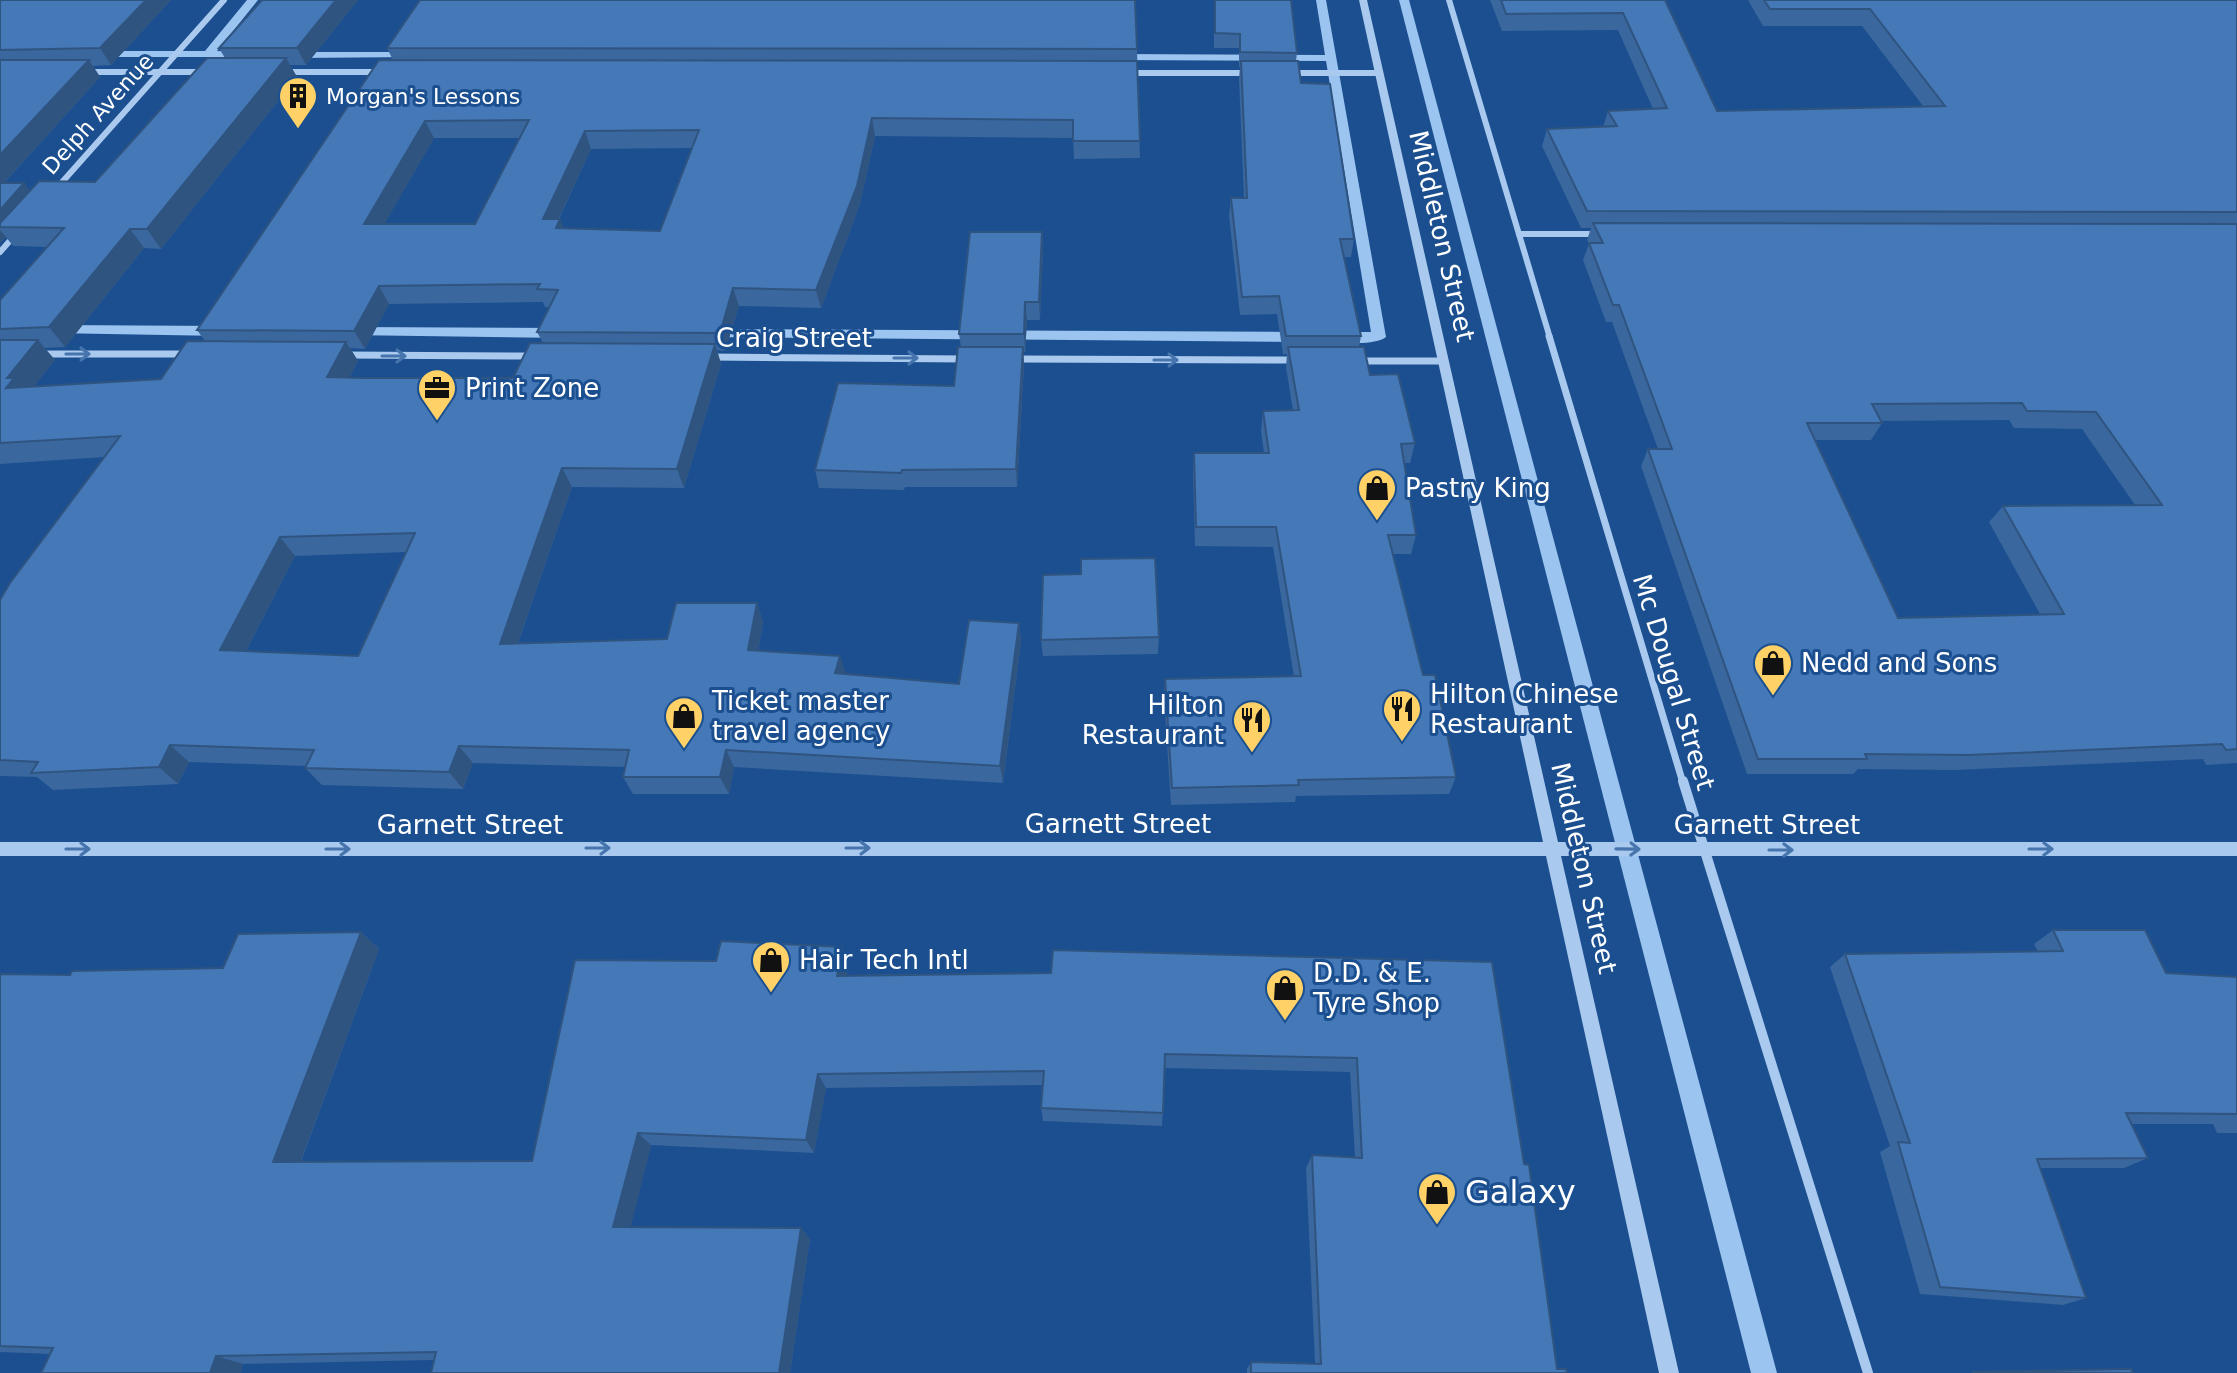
<svg xmlns="http://www.w3.org/2000/svg" width="2237" height="1373" font-family="'DejaVu Sans',sans-serif">
<style>
.lines{fill:none;stroke-linecap:round;stroke-linejoin:round}
.stream{fill:#9cc4f0;fill-rule:evenodd}
.minor-far2{stroke:#a9c9ee;stroke-width:6}
.minor-far1{stroke:#a9c9ee;stroke-width:7}
.minor{stroke:#a9c9ee;stroke-width:10}
.tertiary{fill:#a9c9ee;fill-rule:evenodd}
.wall{fill:#3a679d;fill-rule:evenodd}
.shaded-wall{fill:#305480}
.building{fill:#4478b7;stroke:#305480;stroke-width:2;fill-rule:evenodd}
.oneway{stroke:#4674ac}
.labels{text-anchor:middle;dominant-baseline:central;stroke-width:6;stroke-linejoin:round;paint-order:stroke}
.far-poi-label{font-size:22px;fill:#fff;stroke:#1b4f8f;text-anchor:start}
.far-street-label{font-size:22px;fill:#fff;stroke:#1b4f8f}
.street-label{font-size:26px;fill:#fff;stroke:#1b4f8f}
.poi-label{font-size:26px;fill:#fff;stroke:#1b4f8f;text-anchor:start}
.near-poi-label{font-size:32px;fill:#fff;stroke:#1b4f8f;text-anchor:start}
</style>
<rect width="100%" height="100%" fill="#1b4f8f"/>
<g class="lines">
<g class="stream">
<polygon points="247,0 258,0 217,51 247,52 253,55 251,57 97,57 91,54 97,51 205,51"/>
<path d="M 1316,0 L 1326,0 L 1386,337 C 1376,345 1339,345 1329,337 L 1336,332 L 1371,332 L 1326,61 L 1113,60 L 1107,57 L 1113,54 L 1325,55 Z"/>
<polygon points="1399,0 1409,0 1777,1373 1751,1373"/>
<polygon points="415,52 419,53 419,57 293,58 287,55 293,52"/>
<polygon points="56,325 222,326 229,331 222,336 51,333 51,327"/>
<polygon points="352,327 562,328 569,333 562,338 347,335 345,332"/>
<polygon points="708,329 1302,332 1309,337 1302,342 703,337 701,334"/>
</g>
<g class="minor-far2">
<polyline points="1449,0 1550,338"/>
<polyline points="89,72 203,72"/>
<polyline points="285,72 379,72"/>
<polyline points="1129,73 1247,73"/>
<polyline points="1289,73 1379,73"/>
<polyline points="56,189 224,0"/>
<polyline points="1519,234 1600,234"/>
<polyline points="0,252 15,235"/>
</g>
<g class="minor-far1">
<polyline points="1549,336 1683,783"/>
<polyline points="41,354 187,354"/>
<polyline points="345,355 531,356"/>
<polyline points="709,357 967,359"/>
<polyline points="1013,359 1295,360"/>
<polyline points="1357,361 1443,361"/>
</g>
<polyline class="minor" points="1683,781 1868,1373"/>
<polygon class="tertiary" points="1359,0 1367,0 1558,842 2237,842 2237,856 1561,856 1679,1373 1659,1373 1546,856 0,856 0,842 1543,842"/>
</g>
<g class="wall">
<path d="M 0,0 L 171,0 L 111,65 L 93,66 L 100,77 L 4,183 L 24,183 L 30,191 L 95,182 L 225,58 L 219,48 L 358,0 L 306,65 L 290,65 L 297,77 L 161,249 L 144,248 L 65,347 L 44,348 L 55,360 L 34,386 L 161,379 L 205,341 L 197,330 L 393,60 L 387,48 L 1137,49 L 1140,158 L 1074,159 L 1073,138 L 875,136 L 860,204 L 821,308 L 739,306 L 725,351 L 717,350 L 721,364 L 684,488 L 572,487 L 518,643 L 667,639 L 757,603 L 763,622 L 758,651 L 846,674 L 959,684 L 1019,623 L 1021,641 L 1003,783 L 734,767 L 729,794 L 633,794 L 623,777 L 625,767 L 473,763 L 463,789 L 322,785 L 305,768 L 306,766 L 189,762 L 178,784 L 53,790 L 37,777 L 0,776 L 0,600 L 104,457 L 0,464 L 0,300 L 47,247 L 13,246 L 6,237 L 0,243 ZM 434,138 L 520,138 L 475,224 L 384,224 ZM 692,148 L 660,231 L 564,229 L 559,219 L 591,149 ZM 543,302 L 545,307 L 549,307 L 537,332 L 543,343 L 513,378 L 349,378 L 358,361 L 350,348 L 365,349 L 389,304 ZM 406,552 L 358,656 L 246,651 L 295,556 Z"/>
<polygon points="1214,0 1291,0 1297,53 1296,61 1301,83 1354,239 1351,257 1344,257 1361,336 1359,347 1370,375 1415,443 1410,463 1404,463 1416,535 1411,554 1393,554 1423,675 1456,777 1449,794 1296,796 1295,802 1171,805 1164,697 1165,679 1294,677 1273,547 1195,546 1193,472 1194,453 1264,453 1261,431 1263,411 1293,411 1286,367 1287,354 1283,354 1277,314 1240,315 1229,216 1231,198 1244,198 1239,79 1240,67 1239,67 1239,48 1214,48"/>
<path d="M 1490,0 L 1665,0 L 1717,111 L 1923,106 L 1862,26 L 1763,26 L 1748,0 L 2237,0 L 2237,763 L 2206,765 L 2203,759 L 1953,770 L 1858,769 L 1853,774 L 1747,774 L 1641,466 L 1648,449 L 1658,449 L 1612,322 L 1606,322 L 1583,260 L 1589,244 L 1587,240 L 1591,228 L 1581,228 L 1542,146 L 1547,129 L 1603,127 L 1608,111 L 1653,109 L 1618,30 L 1502,31 ZM 2009,420 L 2014,428 L 2082,429 L 2135,505 L 2003,506 L 1989,522 L 2040,614 L 1898,618 L 1815,440 L 1871,440 L 1882,423 L 1881,421 Z"/>
<polygon points="1042,232 1043,250 1040,320 1027,320 1025,352 1023,352 1024,365 1017,487 905,487 904,490 819,488 815,470 954,386 961,347 959,334"/>
<polygon points="1159,637 1158,654 1043,656 1041,640"/>
<polygon points="2053,930 2166,973 2237,977 2237,1133 2217,1133 2213,1124 2131,1124 2148,1158 2124,1168 2040,1168 2086,1298 2063,1305 1920,1294 1880,1152 1890,1146 1830,967 1845,954 2038,952 2034,944"/>
<polygon points="361,932 379,949 301,1162 532,1161 849,963 847,975 1051,973 1492,962 1557,1369 1567,1373 1247,1373 1247,1369 1251,1362 1315,1363 1306,1168 1312,1155 1355,1157 1350,1072 1165,1068 1162,1126 1043,1121 1041,1108 1042,1085 826,1088 814,1153 651,1145 630,1227 810,1239 790,1373 431,1373 434,1360 243,1364 240,1373 41,1373 50,1354 0,1352 0,974 70,975 223,968"/>
</g>
<g class="shaded-wall">
<polygon points="146,0 171,0 111,65 100,48"/>
<polygon points="336,0 358,0 306,65 297,48"/>
<polygon points="286,58 297,77 161,249 147,229"/>
<polygon points="89,60 100,77 0,187 0,155"/>
<polygon points="872,118 875,136 860,204 821,308 816,290"/>
<polygon points="425,121 434,138 374,242 364,224"/>
<polygon points="585,131 591,149 550,237 543,219"/>
<polygon points="24,183 38,200 0,227 0,210"/>
<polygon points="560,219 567,237 556,228"/>
<polygon points="130,229 144,248 65,347 49,327"/>
<polygon points="0,230 6,237 0,243"/>
<polygon points="1042,232 1043,250 1040,320 1039,302"/>
<polygon points="379,286 389,304 365,349 354,331"/>
<polygon points="733,288 739,306 725,351 720,333"/>
<polygon points="1025,302 1027,320 1025,352 1024,334"/>
<polygon points="38,340 55,360 28,394 6,388 7,378"/>
<polygon points="346,342 358,361 339,397 327,377"/>
<polygon points="715,344 721,364 684,488 677,469"/>
<polygon points="1023,347 1024,365 1017,487 1016,469"/>
<polygon points="562,468 572,487 511,662 500,644"/>
<polygon points="280,537 295,556 237,668 220,650"/>
<polygon points="757,603 763,622 755,668 748,650"/>
<polygon points="1019,623 1021,641 1003,783 1000,766"/>
<polygon points="840,656 846,674 835,673"/>
<polygon points="170,745 189,762 178,784 159,767"/>
<polygon points="459,746 473,763 463,789 449,772"/>
<polygon points="726,750 734,767 729,794 720,777"/>
<polygon points="361,932 379,949 296,1174 273,1162"/>
<polygon points="842,947 849,963 844,991 837,976"/>
<polygon points="818,1074 826,1088 814,1153 806,1140"/>
<polygon points="638,1133 651,1145 628,1238 613,1227"/>
<polygon points="801,1228 810,1239 790,1373 779,1373"/>
<polygon points="216,1356 243,1364 240,1373 210,1373"/>
</g>
<g class="building">
<polygon points="0,0 146,0 100,48 0,50"/>
<polygon points="262,0 336,0 297,48 219,48"/>
<polygon points="420,0 1135,0 1137,49 387,48"/>
<polygon points="1215,0 1291,0 1297,53 1240,52 1240,34 1215,33"/>
<polygon points="1501,0 1665,0 1717,111 1945,106 1870,9 1770,9 1764,0 2237,0 2237,212 1587,211 1547,129 1617,126 1608,111 1667,108 1623,13 1506,14"/>
<polygon points="207,58 286,58 147,229 130,229 49,327 0,329 0,300 64,228 0,227 0,223 39,181 95,182"/>
<polygon points="0,60 89,60 0,155"/>
<path d="M 379,60 L 1137,61 L 1140,141 L 1073,141 L 1073,120 L 872,118 L 857,186 L 816,290 L 733,288 L 720,333 L 537,332 L 558,290 L 537,289 L 540,284 L 379,286 L 354,331 L 197,330 ZM 529,120 L 475,224 L 364,224 L 425,121 ZM 699,130 L 660,231 L 556,228 L 560,219 L 543,219 L 585,131 Z"/>
<polygon points="1241,61 1298,61 1301,83 1330,84 1354,239 1340,239 1361,336 1286,336 1279,296 1242,297 1231,198 1247,198"/>
<polygon points="0,183 24,183 0,210"/>
<path d="M 1593,223 L 2237,224 L 2237,749 L 2226,750 L 2222,744 L 1968,755 L 1865,754 L 1867,759 L 1758,759 L 1648,449 L 1672,449 L 1619,305 L 1613,305 L 1589,243 L 1603,243 ZM 2022,403 L 2027,411 L 2096,412 L 2162,505 L 2003,506 L 2064,614 L 1898,618 L 1807,423 L 1882,423 L 1872,404 Z"/>
<polygon points="970,232 1042,232 1039,302 1025,302 1024,334 959,334"/>
<path d="M 0,340 L 38,340 L 7,378 L 14,378 L 6,388 L 161,379 L 187,341 L 346,342 L 327,377 L 364,378 L 513,378 L 530,343 L 715,344 L 677,469 L 562,468 L 500,644 L 667,639 L 676,603 L 757,603 L 748,650 L 840,656 L 835,673 L 959,684 L 969,620 L 1019,623 L 1000,766 L 726,750 L 720,777 L 623,777 L 629,750 L 459,746 L 449,772 L 305,768 L 314,750 L 170,745 L 159,767 L 31,773 L 38,762 L 0,760 L 0,600 L 10,583 L 120,436 L 0,443 ZM 415,533 L 358,656 L 220,650 L 280,537 Z"/>
<polygon points="958,347 1023,347 1016,469 902,470 901,473 815,470 838,383 954,386"/>
<polygon points="1288,347 1364,347 1370,375 1398,374 1415,443 1401,444 1416,535 1388,535 1423,675 1435,675 1456,777 1298,780 1299,785 1172,788 1165,679 1301,676 1276,527 1196,527 1194,453 1269,453 1263,411 1299,410"/>
<polygon points="1155,558 1159,637 1041,640 1043,575 1081,574 1081,559"/>
<polygon points="2053,930 2145,930 2166,973 2237,977 2237,1114 2126,1113 2148,1158 2037,1159 2086,1298 1940,1287 1898,1142 1910,1143 1845,954 2063,951"/>
<polygon points="361,932 273,1162 532,1161 575,960 716,961 721,941 842,947 837,976 1051,973 1053,950 1492,962 1524,1164 1529,1165 1557,1369 1566,1369 1567,1373 1251,1373 1251,1362 1321,1364 1312,1155 1362,1158 1357,1058 1165,1054 1163,1113 1041,1108 1044,1071 818,1074 806,1140 638,1133 613,1227 801,1228 779,1373 431,1373 436,1352 216,1356 210,1373 41,1373 53,1348 0,1346 0,974 70,975 72,971 223,968 238,934"/>
<polygon points="2131,1369 2133,1373 1972,1372"/>
</g>
<defs><path id="oneway-shaft" d="M-6 0H5M1.5-3L5.5 0L1.5 3" fill="none" stroke-width="1.6" stroke-linecap="round" stroke-linejoin="round" transform="scale(2)"/></defs>
<g class="oneway">
<use href="#oneway-shaft" transform="translate(78 354)"/>
<use href="#oneway-shaft" transform="translate(394 356)"/>
<use href="#oneway-shaft" transform="translate(906 358)"/>
<use href="#oneway-shaft" transform="translate(1166 360)"/>
<use href="#oneway-shaft" transform="translate(598 848)"/>
<use href="#oneway-shaft" transform="translate(858 848)"/>
<use href="#oneway-shaft" transform="translate(78 849)"/>
<use href="#oneway-shaft" transform="translate(338 849)"/>
<use href="#oneway-shaft" transform="translate(1628 849) rotate(1)"/>
<use href="#oneway-shaft" transform="translate(2041 849)"/>
<use href="#oneway-shaft" transform="translate(1781 850)"/>
</g>
<defs>
<g id="building-pin" transform="scale(2)"><path d="M0 17L-7.5 6A9.5 9.5 0 1 1 7.5 6Z" fill="#ffd166" stroke="#1b4f8f"/><path d="M-4-6H4V6H1V3H-1V6H-4ZM-2.5-4.3h1.7v1.8h-1.7ZM.8-4.3h1.7v1.8H.8ZM-2.5-1h1.7V.8h-1.7ZM.8-1h1.7V.8H.8Z" fill="#111"/></g>
<g id="office-pin" transform="scale(2)"><path d="M0 17L-7.5 6A9.5 9.5 0 1 1 7.5 6Z" fill="#ffd166" stroke="#1b4f8f"/><path d="M-6-3h4V-5.5h4V-3h4V5H-6ZM-1-4.5V-3h2v-1.5ZM-6 0V1H6V0Z" fill="#111"/></g>
<g id="shop-pin" transform="scale(2)"><path d="M0 17L-7.5 6A9.5 9.5 0 1 1 7.5 6Z" fill="#ffd166" stroke="#1b4f8f"/><path d="M-5-2.5h2.3a2.7 3.5 0 0 1 5.4 0H5L5.5 6h-11ZM-1.5-2.5h3a1.5 2.3 0 0 0-3 0Z" fill="#111"/></g>
<g id="restaurant-pin" transform="scale(2)"><path d="M0 17L-7.5 6A9.5 9.5 0 1 1 7.5 6Z" fill="#ffd166" stroke="#1b4f8f"/><path d="M-5-6h1v4h1v-4h1v4h1v-4h1v5L-1.5 .5V6h-2V.5L-5-1ZM5-6V6H3V1.5H1.5Q1.5-4 5-6Z" fill="#111"/></g>
</defs>
<g fill-rule="evenodd">
<use href="#building-pin" x="298" y="96"/>
<use href="#office-pin" x="437" y="388"/>
<use href="#shop-pin" x="1377" y="488"/>
<use href="#shop-pin" x="1773" y="663"/>
<use href="#restaurant-pin" x="1402" y="709"/>
<use href="#shop-pin" x="684" y="716"/>
<use href="#restaurant-pin" x="1252" y="720"/>
<use href="#shop-pin" x="771" y="960"/>
<use href="#shop-pin" x="1285" y="988"/>
<use href="#shop-pin" x="1437" y="1192"/>
</g>
<g class="labels">
<g class="far-poi-label">
<text x="326" y="96">Morgan's Lessons</text>
</g>
<g class="far-street-label">
<text transform="translate(98 114) rotate(-48)">Delph Avenue</text>
</g>
<g class="street-label">
<text transform="translate(1442 236) rotate(77)">Middleton Street</text>
<text x="794" y="338">Craig Street</text>
<text transform="translate(1674 682) rotate(73)">Mc Dougal Street</text>
<text x="1118" y="824">Garnett Street</text>
<text x="470" y="825">Garnett Street</text>
<text x="1767" y="825">Garnett Street</text>
<text transform="translate(1584 868) rotate(77)">Middleton Street</text>
</g>
<g class="poi-label">
<text x="465" y="388">Print Zone</text>
<text x="1405" y="488">Pastry King</text>
<text x="1801" y="663">Nedd and Sons</text>
<text x="1430" y="694">Hilton Chinese<tspan x="1430" dy="30">Restaurant</tspan></text>
<text x="712" y="701">Ticket master<tspan x="712" dy="30">travel agency</tspan></text>
<text x="1224" y="705" text-anchor="end">Hilton<tspan x="1224" dy="30">Restaurant</tspan></text>
<text x="799" y="960">Hair Tech Intl</text>
<text x="1313" y="973">D.D. &amp; E.<tspan x="1313" dy="30">Tyre Shop</tspan></text>
</g>
<g class="near-poi-label">
<text x="1465" y="1192">Galaxy</text>
</g>
</g>
</svg>
